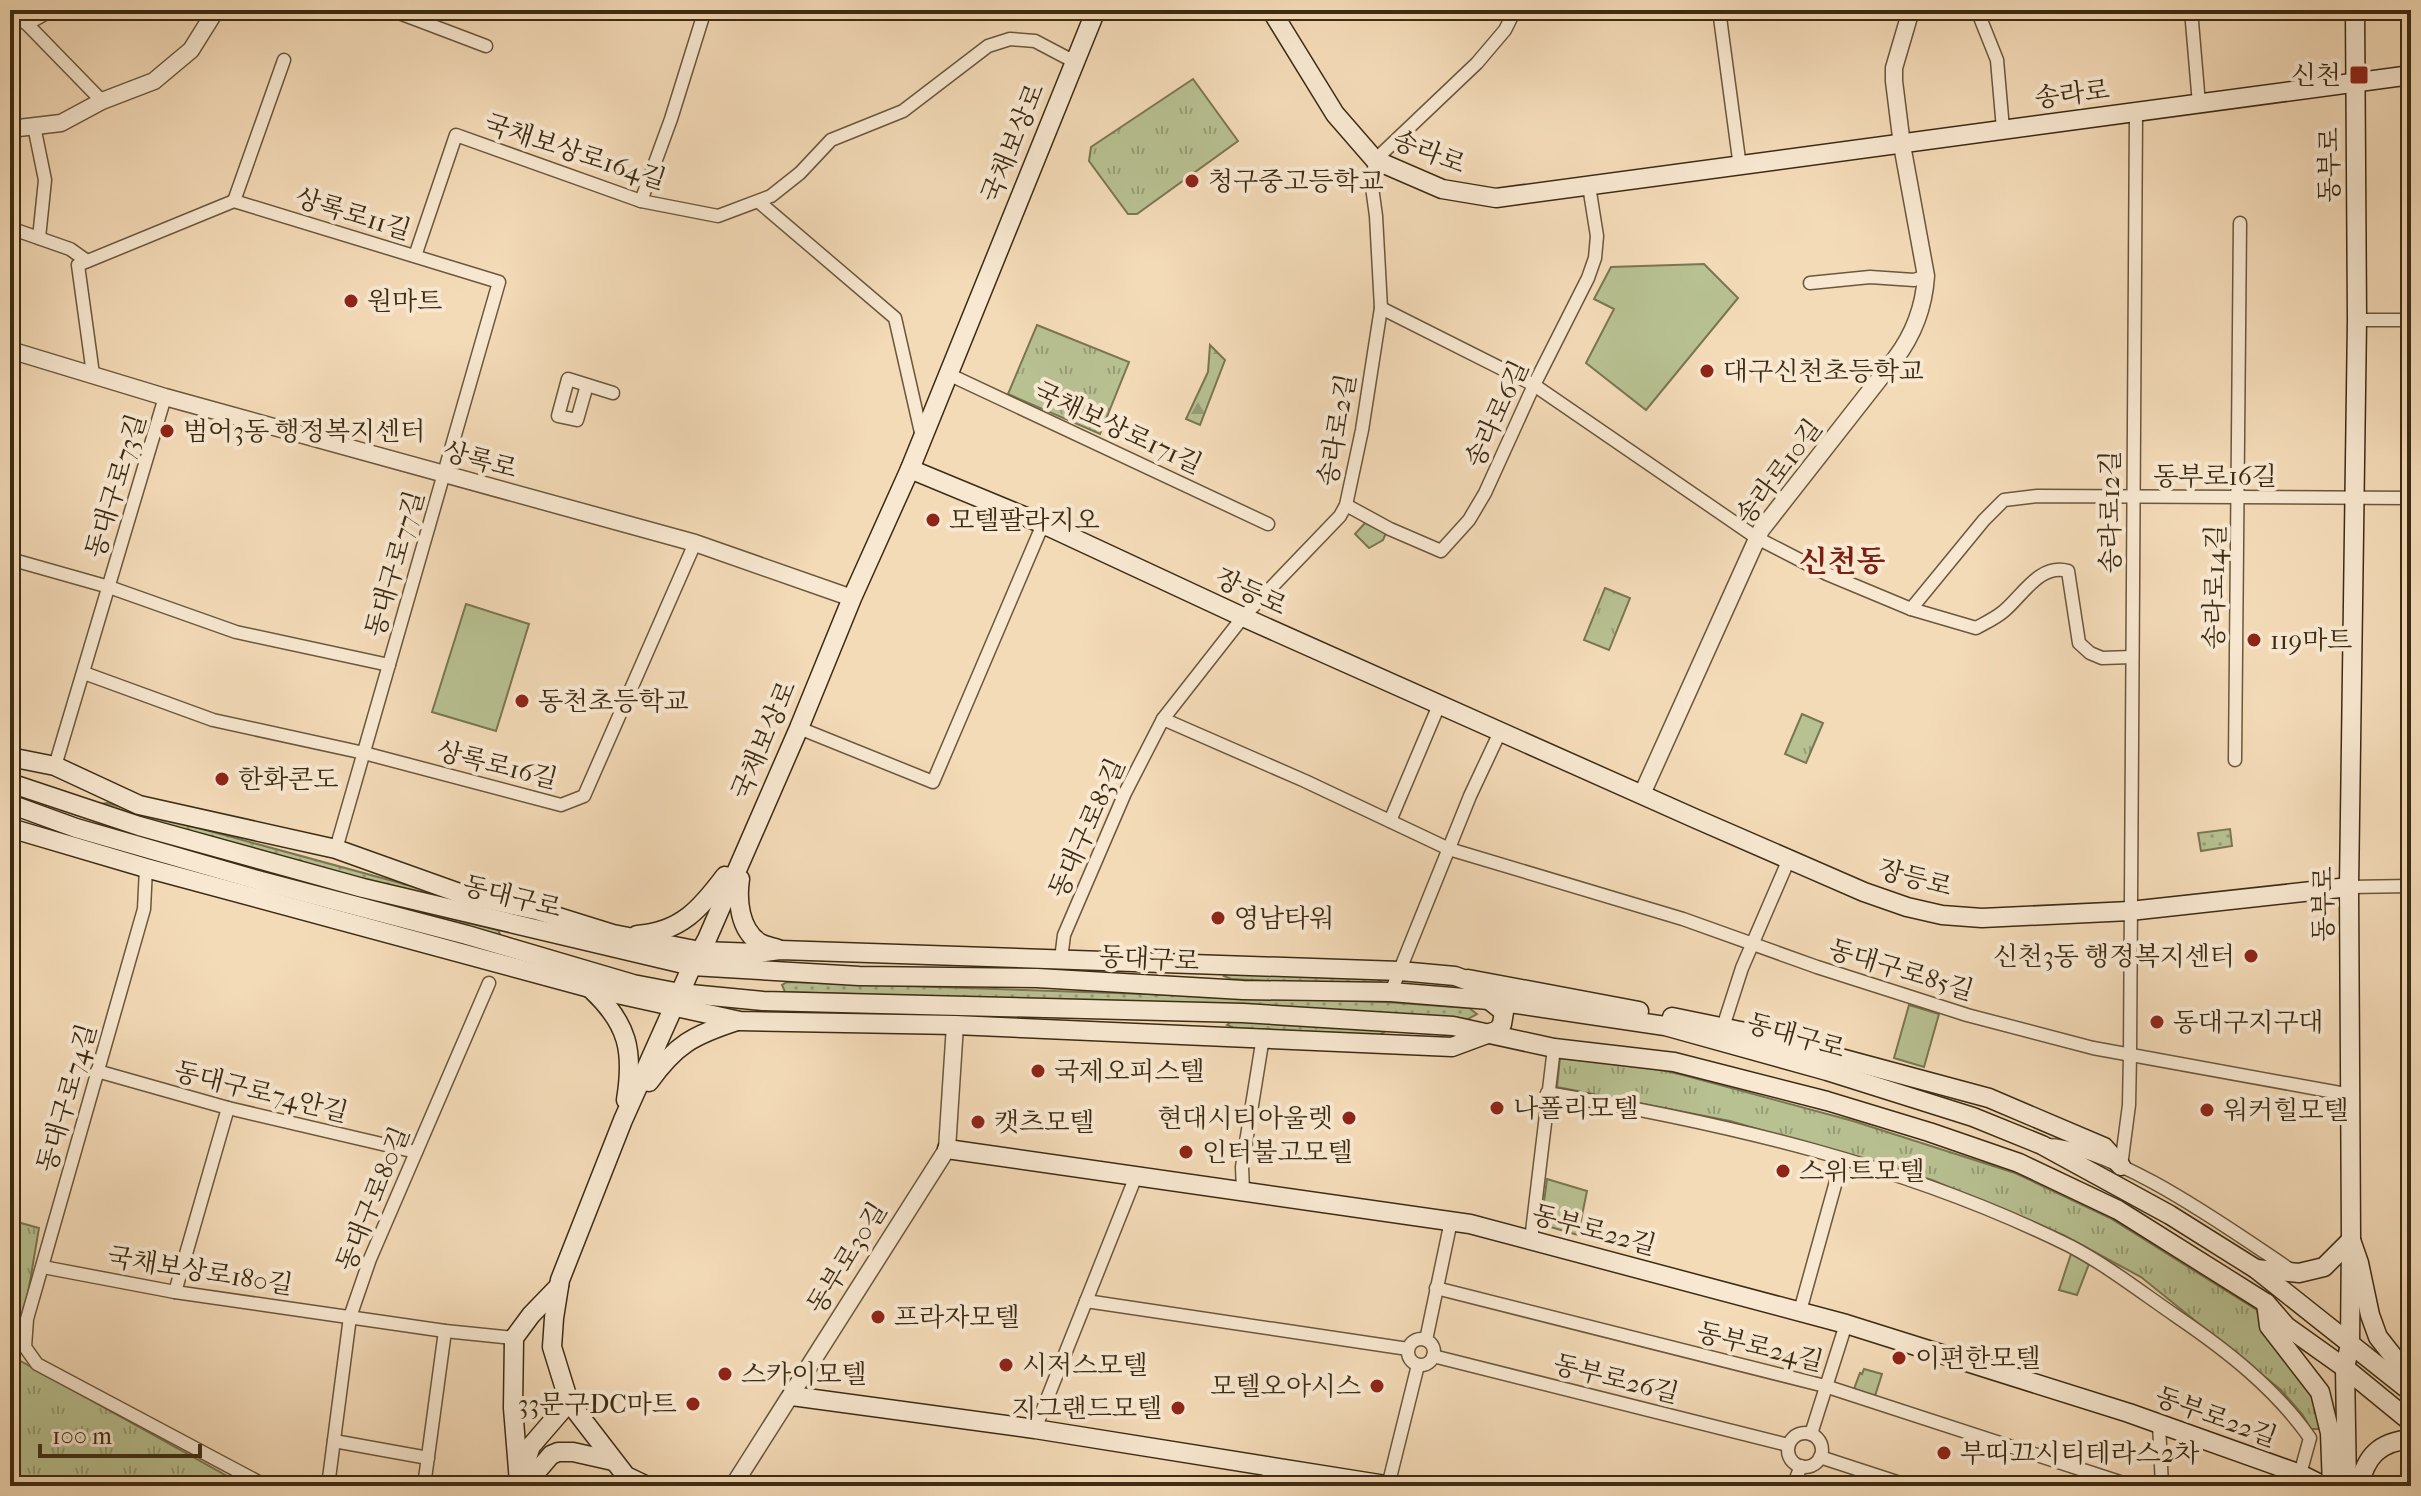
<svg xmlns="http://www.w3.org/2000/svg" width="2421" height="1496" font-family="'IM FELL French Canon','Noto Serif KR',serif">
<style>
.grass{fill:#b8c192;stroke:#7a7652;stroke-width:2}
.forest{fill:url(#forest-firs);stroke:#7a7652;stroke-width:2}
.park{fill:url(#park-tufts);stroke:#7a7652;stroke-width:2}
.garden{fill:url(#garden-dots);stroke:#7a7652;stroke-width:2}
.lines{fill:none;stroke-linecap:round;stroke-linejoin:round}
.minor-casing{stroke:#6a573c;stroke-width:15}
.tertiary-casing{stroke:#6a573c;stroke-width:19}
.secondary-casing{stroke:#3c2b13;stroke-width:21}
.minor{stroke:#f8e8d1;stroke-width:12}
.tertiary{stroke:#f8e8d1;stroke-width:16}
.secondary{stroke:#f8e8d1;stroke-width:18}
.poi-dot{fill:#8f2418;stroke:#f8e8d1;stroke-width:3}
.labels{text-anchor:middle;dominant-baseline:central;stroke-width:8;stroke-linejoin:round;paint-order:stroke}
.poi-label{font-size:26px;fill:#3c2b13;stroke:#f8e8d1;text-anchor:start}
.street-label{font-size:26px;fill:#3c2b13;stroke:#f8e8d1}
.quarter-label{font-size:30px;font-weight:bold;fill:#7a1f14;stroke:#f8e8d1}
</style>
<defs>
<pattern id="forest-firs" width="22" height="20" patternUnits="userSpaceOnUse" patternTransform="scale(2)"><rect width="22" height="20" fill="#b8c192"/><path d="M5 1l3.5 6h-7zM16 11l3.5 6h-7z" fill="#979d76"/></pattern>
<pattern id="park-tufts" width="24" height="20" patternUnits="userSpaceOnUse" patternTransform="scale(2)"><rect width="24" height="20" fill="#b8c192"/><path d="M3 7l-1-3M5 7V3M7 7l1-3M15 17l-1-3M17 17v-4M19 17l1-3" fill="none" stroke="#979d76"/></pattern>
<pattern id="garden-dots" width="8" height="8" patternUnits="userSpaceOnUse" patternTransform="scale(2)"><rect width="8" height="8" fill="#b8c192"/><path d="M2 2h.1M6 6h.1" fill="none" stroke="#979d76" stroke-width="1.8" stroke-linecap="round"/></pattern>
</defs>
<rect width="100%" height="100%" fill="#f4dbb8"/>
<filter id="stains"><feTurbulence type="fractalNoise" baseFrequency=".0025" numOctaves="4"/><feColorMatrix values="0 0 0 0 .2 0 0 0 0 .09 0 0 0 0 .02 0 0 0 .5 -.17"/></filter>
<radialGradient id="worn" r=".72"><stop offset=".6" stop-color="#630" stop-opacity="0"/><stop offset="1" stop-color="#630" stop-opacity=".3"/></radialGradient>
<g class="grass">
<polygon points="1704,264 1738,298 1646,410 1586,363 1614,309 1594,299 1611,267"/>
<polygon points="1365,523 1386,533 1383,540 1369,548 1355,534"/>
<polygon points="466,604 529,624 496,731 432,712"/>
<polygon points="1909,1005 1939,1014 1924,1067 1894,1058"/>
<polygon points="1547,1179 1587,1191 1578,1235 1550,1227 1542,1217"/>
<polygon points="2071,1254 2089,1264 2077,1295 2059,1290"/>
<polygon points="1864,1369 1882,1374 1875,1396 1854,1389 1860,1373 1862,1374"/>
</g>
<polygon class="forest" points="1210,345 1225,360 1200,425 1186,419 1208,372"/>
<g class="park">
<polygon points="1193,79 1238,141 1137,214 1128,214 1089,161 1091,147"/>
<polygon points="1037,325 1129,362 1100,434 1008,394"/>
<polygon points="1605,588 1630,598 1609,650 1584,640"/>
<polygon points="1802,714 1823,723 1806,763 1785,754"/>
<polygon points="1560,1058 1657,1069 1683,1075 1853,1121 2015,1173 2110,1218 2257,1310 2262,1332 2313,1392 2322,1429 2311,1429 2302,1414 2281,1390 2141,1277 2063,1235 1932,1180 1730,1121 1557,1087"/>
<polygon points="10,1220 39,1228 17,1359 245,1486 10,1486"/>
</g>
<g class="garden">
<polygon points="107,803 499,910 497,917 104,810 100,804"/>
<polygon points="106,822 498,930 500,934 496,936 103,829 99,824"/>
<polygon points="2230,829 2232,846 2201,851 2198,833"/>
<polygon points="1230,972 1374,977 1383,983 1376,987 1231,979 1224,976"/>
<polygon points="787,982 1385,1002 1469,1008 1477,1014 1468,1019 1119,1002 785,992 782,985"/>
<polygon points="1233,1020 1377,1026 1386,1031 1379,1035 1234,1028 1227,1025"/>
</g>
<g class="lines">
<g class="minor-casing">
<g id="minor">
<polyline points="391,10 486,46"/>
<polyline points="1719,10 1740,167"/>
<polyline points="1977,10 1997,60 2003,129"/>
<polyline points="2191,10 2199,104"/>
<polyline points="10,12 27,24 102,101"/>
<polyline points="27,24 52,10"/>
<polyline points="34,126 45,180 39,238"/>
<polyline points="234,201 284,60"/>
<polyline points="641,201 671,119 705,10"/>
<polyline points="759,202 895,318 922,437"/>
<polyline points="10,228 70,249 87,261"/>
<polyline points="415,256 456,135 641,201 718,216 771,196 800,173 831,140 903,111 988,46 1010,39 1035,41 1073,61"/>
<polyline points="1810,283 1870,277 1914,280 1926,276"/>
<path d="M 1381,308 L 1534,385 L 1757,538 L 1827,574 L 1911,609 L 1976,628 C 1985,623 1996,618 2004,611 C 2023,595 2040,563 2068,571 L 2079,643 L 2090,653 L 2102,658 L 2132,657"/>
<polyline points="2357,320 2411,320"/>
<polyline points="93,374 78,265 234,201 499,282 336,849"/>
<polyline points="948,374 1268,524"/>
<polyline points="587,385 577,420 558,416 568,379 613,393"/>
<polyline points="1346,505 1390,529 1441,551 1469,520 1485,493 1534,385 1588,278 1595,258 1597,236 1589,186"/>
<polyline points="10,559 109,587 236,632 389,665"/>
<polyline points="1911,609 1984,520 2004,500 2037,496 2411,498"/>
<polyline points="84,673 213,720 364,753 561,805 584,796 695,543"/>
<polyline points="1163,719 1305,781 1449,849 1683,919 1817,967 1967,1015 2093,1048 2351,1095"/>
<polyline points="799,728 933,782 1043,524"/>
<polyline points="2235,760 2240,223"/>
<polyline points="55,766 165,397"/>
<polyline points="1390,821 1439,705"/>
<polyline points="146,868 144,909 27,1319 25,1347 37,1364 266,1486"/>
<polyline points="2349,887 2411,886"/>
<polyline points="1061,959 1064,935 1125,793 1163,719 1243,617 1340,516 1346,505 1362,430 1381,308 1376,216 1372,187 1375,160 1477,63 1505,30 1515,10"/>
<polyline points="1391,992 1470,796 1500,732"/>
<polyline points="1723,1027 1742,968 1789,859"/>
<polyline points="97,1071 228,1108 416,1152"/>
<path d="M 1547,1093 C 1725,1123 1907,1165 2070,1246 C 2108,1266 2141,1292 2176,1316 C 2226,1350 2275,1388 2310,1438 L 2300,1474"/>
<path d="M 2043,1145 C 2112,1143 2232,1231 2291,1270"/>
<polyline points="2121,1166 2129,1105 2130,1054 2136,113"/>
<polyline points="1243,1190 1242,1167 1263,1037"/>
<polyline points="1531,1240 1554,1048"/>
<polyline points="43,1267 175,1292 445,1331 514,1338"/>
<polyline points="1436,1288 1825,1386 2132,1486"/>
<polyline points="175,1292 228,1108"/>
<polyline points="1086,1301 1408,1349"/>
<polyline points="1800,1311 1842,1160"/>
<circle cx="1421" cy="1352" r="13"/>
<polyline points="1426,1340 1451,1221"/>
<polyline points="1433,1356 1788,1445"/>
<polyline points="2159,1424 2162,1486"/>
<polyline points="1035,1429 1136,1176"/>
<circle cx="1805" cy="1450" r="17"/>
<polyline points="1811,1434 1846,1324"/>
<polyline points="334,1441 428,1458"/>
<polyline points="1820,1457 1909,1486"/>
<polyline points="328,1486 350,1317 370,1259 489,983"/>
<polyline points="424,1486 445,1331"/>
<polyline points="1267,1486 1270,1466"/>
<polyline points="1388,1486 1418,1365"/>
<polyline points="1793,1486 1801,1466"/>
</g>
</g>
<g class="tertiary-casing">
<g id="tertiary">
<polyline points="10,129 61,123 102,101 154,81 191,50 216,10"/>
<polyline points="10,350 165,397 695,543 852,598"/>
<path d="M 1642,794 L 1761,530 L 1895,359 C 1914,334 1924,307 1926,276 L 1902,145 L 1894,81 L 1894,68 L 1911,10"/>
<polyline points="733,1486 947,1149 955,1025"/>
</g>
</g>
<g class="secondary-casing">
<g id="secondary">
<polyline points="1271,10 1335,114 1375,160 1442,189 1496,198 2411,75"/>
<polyline points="910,469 1043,524 1243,617 1694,818 1864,892 1907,907 1942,915 1982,918 2130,911 2349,887"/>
<polyline points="10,757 55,766 139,805 336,849 462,894 536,910 613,934 700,951 758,953 780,950 1400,971 1455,976 1474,983 1489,1000 1504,1012 1502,1024 1498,1030 1452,1047 955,1025 740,1021 590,988 146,868 10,828"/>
<polyline points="10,783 139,826 363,888 692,966 859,976 1037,978 1243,990 1391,992 1489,1000 1665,1026 1827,1071 1973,1117 2042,1145 2170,1215 2256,1269 2411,1392"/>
<polyline points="10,804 76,828 261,881 467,935 633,984 680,993 763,1001 1243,1013 1453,1026 1554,1048 1674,1062 1827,1101 1929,1132 2019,1163 2118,1210 2266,1303 2286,1326 2345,1368 2411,1422"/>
<path d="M 740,879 C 737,899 739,930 760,943 C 765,946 772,947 778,949"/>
<path d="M 637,935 C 681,932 701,908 725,876"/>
<polyline points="1468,979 1639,1011"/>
<path d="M 592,990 C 628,1024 634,1051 626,1100"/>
<polyline points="1672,1017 1740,1031 1989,1098 2104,1147 2121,1166"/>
<path d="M 649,1082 C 676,1044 694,1035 737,1021"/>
<polyline points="947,1149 1470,1224 1846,1324 2129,1413 2300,1474 2324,1486"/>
<polyline points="2256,1269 2299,1273 2324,1267 2351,1240 2359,1263 2370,1315 2378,1337 2411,1379"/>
<polyline points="2266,1303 2269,1326 2320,1392 2330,1433 2332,1486"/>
<polyline points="792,1396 1035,1429 1392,1486"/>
<polyline points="521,1476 531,1446 569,1402"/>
<polyline points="519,1482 513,1408 514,1338 531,1315 559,1286"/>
<polyline points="519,1482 539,1469 551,1455 558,1452 573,1452 613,1461"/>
<polyline points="647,1486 626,1476 569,1402 552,1347 554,1318 560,1280 623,1120 692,966 707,939 799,728 852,598 910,469 1096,10"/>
<polyline points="2347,1486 2345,1368 2350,1344 2351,1240 2349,887 2357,320 2355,10"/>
<path d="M 2359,1486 C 2366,1456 2379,1442 2411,1439"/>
</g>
</g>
<use href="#minor" class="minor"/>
<use href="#tertiary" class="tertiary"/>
<use href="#secondary" class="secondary"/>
</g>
<g class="poi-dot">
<rect x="2349" y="65" width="20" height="20" rx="4"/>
<circle cx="1192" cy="181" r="8"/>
<circle cx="351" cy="301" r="8"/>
<circle cx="1707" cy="371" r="8"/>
<circle cx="167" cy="431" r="8"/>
<circle cx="933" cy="520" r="8"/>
<circle cx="2254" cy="640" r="8"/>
<circle cx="522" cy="701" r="8"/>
<circle cx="222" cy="779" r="8"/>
<circle cx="1218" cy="918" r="8"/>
<circle cx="2251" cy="956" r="8"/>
<circle cx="2157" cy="1022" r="8"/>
<circle cx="1038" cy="1071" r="8"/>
<circle cx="1497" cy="1108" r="8"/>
<circle cx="2207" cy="1110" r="8"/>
<circle cx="1349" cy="1118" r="8"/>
<circle cx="978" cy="1122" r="8"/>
<circle cx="1186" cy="1152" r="8"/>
<circle cx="1783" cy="1171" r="8"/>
<circle cx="878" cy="1317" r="8"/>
<circle cx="1899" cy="1358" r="8"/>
<circle cx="1006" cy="1365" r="8"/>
<circle cx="725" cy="1374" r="8"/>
<circle cx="1377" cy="1386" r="8"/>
<circle cx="693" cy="1404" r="8"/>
<circle cx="1178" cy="1408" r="8"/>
<circle cx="1944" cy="1453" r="8"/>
</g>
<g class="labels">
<g class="poi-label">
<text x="2341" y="75" text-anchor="end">신천</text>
<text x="1208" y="181">청구중고등학교</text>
<text x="367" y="301">원마트</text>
<text x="1723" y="371">대구신천초등학교</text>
<text x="183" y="431">범어3동 행정복지센터</text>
<text x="949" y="520">모텔팔라지오</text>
<text x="2270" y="640">119마트</text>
<text x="538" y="701">동천초등학교</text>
<text x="238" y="779">한화콘도</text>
<text x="1234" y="918">영남타워</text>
<text x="2235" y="956" text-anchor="end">신천3동 행정복지센터</text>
<text x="2173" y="1022">동대구지구대</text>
<text x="1054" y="1071">국제오피스텔</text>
<text x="1513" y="1108">나폴리모텔</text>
<text x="2223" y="1110">워커힐모텔</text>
<text x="1333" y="1118" text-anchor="end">현대시티아울렛</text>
<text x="994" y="1122">캣츠모텔</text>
<text x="1202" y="1152">인터불고모텔</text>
<text x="1799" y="1171">스위트모텔</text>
<text x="894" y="1317">프라자모텔</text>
<text x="1915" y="1358">이편한모텔</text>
<text x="1022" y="1365">시저스모텔</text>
<text x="741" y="1374">스카이모텔</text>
<text x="1361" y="1386" text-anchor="end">모텔오아시스</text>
<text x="677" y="1404" text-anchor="end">33문구DC마트</text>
<text x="1162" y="1408" text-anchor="end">지그랜드모텔</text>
<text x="1960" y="1453">부띠끄시티테라스2차</text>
</g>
<g class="street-label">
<text transform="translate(2072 94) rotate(-7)">송라로</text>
<text transform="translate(1013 143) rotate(-68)">국채보상로</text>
<text transform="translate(575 152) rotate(18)">국채보상로164길</text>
<text transform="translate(1429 152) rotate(21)">송라로</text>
<text transform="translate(2329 165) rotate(-90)">동부로</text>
<text transform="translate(353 214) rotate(17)">상록로11길</text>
<text transform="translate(1497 414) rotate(-65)">송라로6길</text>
<text transform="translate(1118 428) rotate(25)">국채보상로171길</text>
<text transform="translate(1337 430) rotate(-80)">송라로2길</text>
<text transform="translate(480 460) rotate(15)">상록로</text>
<text transform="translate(1779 472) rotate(-53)">송라로10길</text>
<text x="2215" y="476">동부로16길</text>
<text transform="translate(116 486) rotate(-73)">동대구로73길</text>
<text transform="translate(2110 512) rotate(-90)">송라로12길</text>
<text transform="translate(395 564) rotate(-74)">동대구로77길</text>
<text transform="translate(2215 587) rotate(-89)">송라로14길</text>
<text transform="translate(1251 592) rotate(25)">장등로</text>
<text transform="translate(764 740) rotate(-67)">국채보상로</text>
<text transform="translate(497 765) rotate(14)">상록로16길</text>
<text transform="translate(1087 828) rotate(-66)">동대구로83길</text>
<text transform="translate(1915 878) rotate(15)">장등로</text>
<text transform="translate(512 897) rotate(14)">동대구로</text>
<text transform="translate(2323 904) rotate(-90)">동부로</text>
<text transform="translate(1149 959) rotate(3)">동대구로</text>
<text transform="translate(1901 970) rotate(17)">동대구로85길</text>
<text transform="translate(1796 1036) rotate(16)">동대구로</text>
<text transform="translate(261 1092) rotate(14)">동대구로74안길</text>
<text transform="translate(67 1098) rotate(-74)">동대구로74길</text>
<text transform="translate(373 1199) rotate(-68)">동대구로80길</text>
<text transform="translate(1594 1230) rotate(15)">동부로22길</text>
<text transform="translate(847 1258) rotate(-58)">동부로30길</text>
<text transform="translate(200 1271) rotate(9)">국채보상로180길</text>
<text transform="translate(1760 1347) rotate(14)">동부로24길</text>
<text transform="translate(1616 1379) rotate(14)">동부로26길</text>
<text transform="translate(2216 1417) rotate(20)">동부로22길</text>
</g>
<g class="quarter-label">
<text x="1842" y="561">신천동</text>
</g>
</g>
<rect width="2421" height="1496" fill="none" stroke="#f4dbb8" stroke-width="40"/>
<rect x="12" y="12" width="2397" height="1472" fill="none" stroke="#3c2b13" stroke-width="4"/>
<rect x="20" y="20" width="2381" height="1456" fill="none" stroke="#3c2b13" stroke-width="2"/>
<path d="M40 1444v12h160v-12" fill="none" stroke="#3c2b13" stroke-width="4"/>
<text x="52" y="1444" font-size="24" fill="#3c2b13" stroke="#f8e8d1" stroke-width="6" paint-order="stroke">100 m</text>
<rect width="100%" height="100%" filter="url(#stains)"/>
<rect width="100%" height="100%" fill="url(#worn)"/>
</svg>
